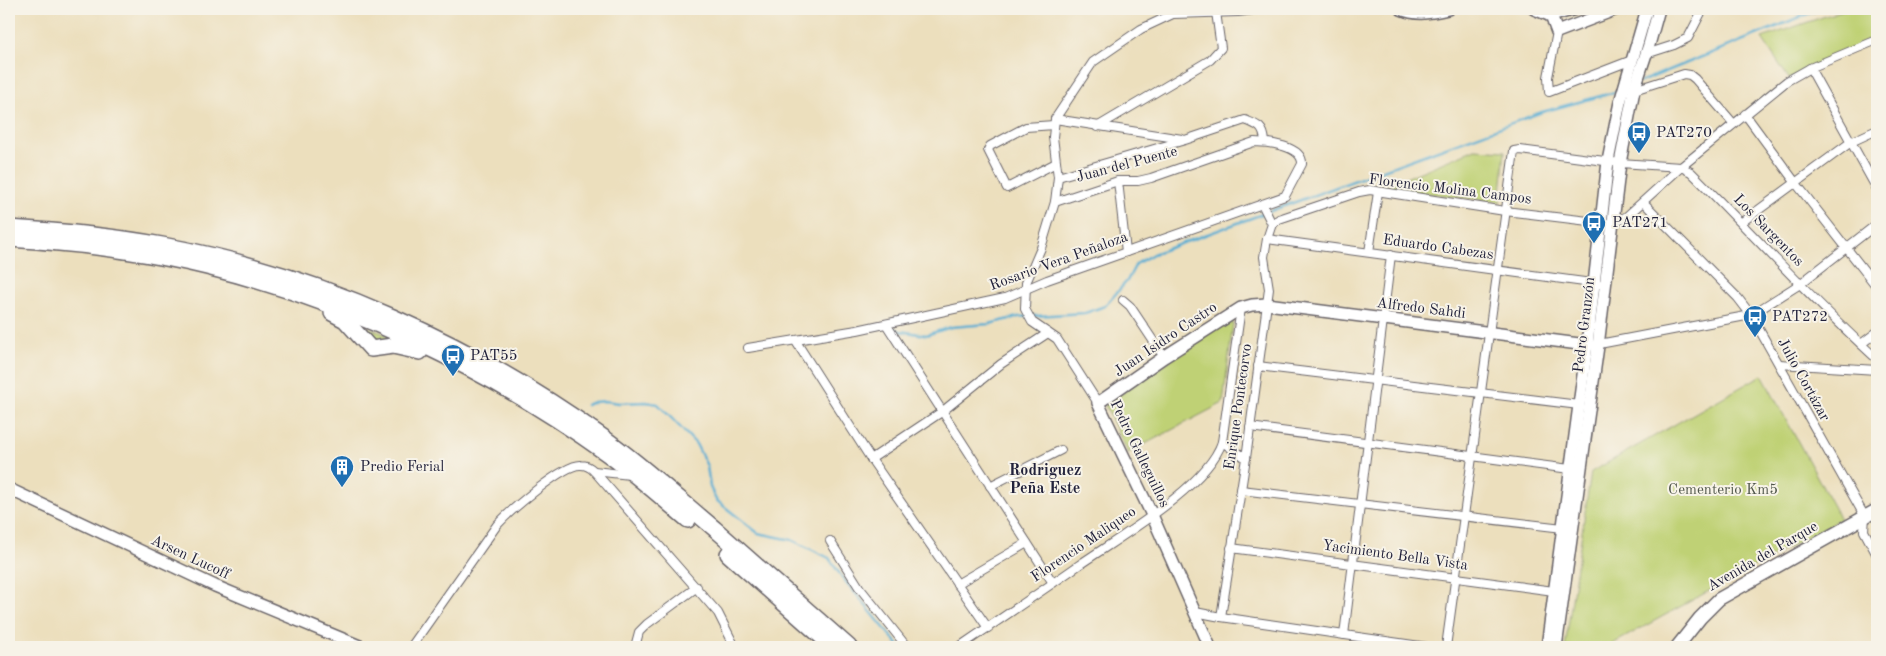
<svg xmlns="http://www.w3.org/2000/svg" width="1886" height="656" font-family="'Old Standard TT',serif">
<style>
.green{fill:#bfd174;stroke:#707a58}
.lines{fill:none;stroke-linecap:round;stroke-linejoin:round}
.stream{stroke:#57add3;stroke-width:2.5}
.street-casing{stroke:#696468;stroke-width:10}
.secondary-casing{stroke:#696468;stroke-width:14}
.primary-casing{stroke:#696468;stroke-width:15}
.highway-casing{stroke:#696468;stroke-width:18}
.street{stroke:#fff;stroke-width:8}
.secondary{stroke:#fff;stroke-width:11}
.primary{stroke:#fff;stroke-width:12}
.highway{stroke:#fff;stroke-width:15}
.labels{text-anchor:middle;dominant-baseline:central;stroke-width:4;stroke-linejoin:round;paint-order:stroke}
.poi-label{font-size:15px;fill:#22223b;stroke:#f7f3e8;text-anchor:start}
.street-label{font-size:15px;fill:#22223b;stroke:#f7f3e8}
.park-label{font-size:15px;fill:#51574c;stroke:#f7f3e8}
.neighbourhood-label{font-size:16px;font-weight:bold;fill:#22223b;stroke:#f7f3e8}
</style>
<rect width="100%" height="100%" fill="#f7f3e8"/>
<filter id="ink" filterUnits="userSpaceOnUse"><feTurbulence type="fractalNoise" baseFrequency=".02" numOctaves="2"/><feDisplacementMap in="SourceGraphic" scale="10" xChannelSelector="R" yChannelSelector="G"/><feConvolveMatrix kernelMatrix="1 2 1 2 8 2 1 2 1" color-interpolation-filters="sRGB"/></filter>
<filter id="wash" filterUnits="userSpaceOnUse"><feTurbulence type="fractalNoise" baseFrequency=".0096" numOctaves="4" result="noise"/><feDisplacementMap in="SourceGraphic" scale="20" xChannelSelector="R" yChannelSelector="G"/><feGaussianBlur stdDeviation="1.12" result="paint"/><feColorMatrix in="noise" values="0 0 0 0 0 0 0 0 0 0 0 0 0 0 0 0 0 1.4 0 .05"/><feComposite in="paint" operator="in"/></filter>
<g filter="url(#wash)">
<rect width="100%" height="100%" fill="#ecdfbd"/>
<g class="green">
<polygon points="1846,9 1877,9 1877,38 1789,79 1762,38"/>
<polygon points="1475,149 1505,151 1500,202 1382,188"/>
<polygon points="1234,316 1223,403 1128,453 1105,405"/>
<polygon points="365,326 397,339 376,345 367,336 363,328"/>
<polygon points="1762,375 1840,519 1607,647 1565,647 1591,472"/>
</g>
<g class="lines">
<g class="stream">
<polyline points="1640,82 1820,9"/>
<polyline points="892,327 900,331 926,335 951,327 989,324 1018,317 1085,313 1105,306 1127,281 1136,264 1153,254 1542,112 1619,91"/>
<polyline points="586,405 594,402 605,401 619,403 646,402 658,404 696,444 707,466 710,487 716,500 758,533 792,540 829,558 841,576 900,647"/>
</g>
</g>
</g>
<g filter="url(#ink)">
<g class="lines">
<g class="street-casing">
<g id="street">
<polyline points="1557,32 1548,77 1549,92 1632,60"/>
<polyline points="1646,54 1674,45 1688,38 1703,9"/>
<polyline points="1810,68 1877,189"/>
<polyline points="1634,90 1684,74 1690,75 1695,79 1733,123"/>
<polyline points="1745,114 1795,182 1877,287"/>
<polyline points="1055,119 1182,139"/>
<polyline points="1054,125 1026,127 990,146 988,150 1007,188 1056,163"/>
<polyline points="1097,127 1210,60 1221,48 1216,12"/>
<path d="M 1058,177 L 1185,140 L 1245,120 C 1258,125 1264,127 1265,142"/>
<polyline points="1118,181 1126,252"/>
<polyline points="1643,202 1738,298 1751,315 1865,517 1864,531 1877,555"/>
<polyline points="1742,222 1851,142 1877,130"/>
<polyline points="1272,224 1279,219 1359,192 1370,190 1505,211 1613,224 1627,216 1681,167 1787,81 1810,68 1877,40"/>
<polyline points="1267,239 1599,284"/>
<polyline points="1369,252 1378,192"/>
<polyline points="1123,300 1130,306 1164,357"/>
<polyline points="886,324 1053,583"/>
<polyline points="795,340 871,459 988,628"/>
<polyline points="1861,344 1877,332"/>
<polyline points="1594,345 1751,315 1800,284 1877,224"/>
<path d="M 748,348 L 857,330 L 1005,298 L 1047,280 L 1285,196 L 1302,164 C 1303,146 1268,142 1254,142 L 1151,178 L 1138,181 L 1118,181 L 1055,202"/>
<polyline points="1779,364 1877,370"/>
<polyline points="1258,366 1579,405"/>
<polyline points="1098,403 1057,339 1032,322 1025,309 1026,283 1041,248 1055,202 1058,177 1053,137 1055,119 1093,62 1141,29 1173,14 1238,12 1261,9"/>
<polyline points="1250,427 1570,469"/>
<polyline points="1222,442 1246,458"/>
<polyline points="871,459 943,411 1001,364 1048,333"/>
<polyline points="594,471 630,475"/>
<polyline points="990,486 1061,450"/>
<polyline points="1241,490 1563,528"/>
<polyline points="830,541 859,587 907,647"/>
<polyline points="1231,548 1554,591"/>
<polyline points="957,584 1027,543"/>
<polyline points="1195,612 1221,617 1427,647"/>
<polyline points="1221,617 1246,458 1267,304 1269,289 1264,257 1267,239 1272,224 1262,204"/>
<polyline points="1344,635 1391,255"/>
<path d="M 411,647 L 497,525 C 509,512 563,464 581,465 C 586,465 591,468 594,471 L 718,613 L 735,647"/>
<polyline points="635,647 639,632 647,624 697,587"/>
<path d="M 959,647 C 999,620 1039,593 1079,565 C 1118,538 1207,487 1222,442 L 1241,308"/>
<path d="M 1446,647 L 1514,151 L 1520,150 L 1620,163 L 1681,167 L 1691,172 C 1753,234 1812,300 1877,359"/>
</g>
</g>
<g class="secondary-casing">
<g id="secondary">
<path d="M 1401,9 C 1417,16 1431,13 1448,9"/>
<polyline points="1534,9 1551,16"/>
<polyline points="1551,16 1557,32 1617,9"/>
<polyline points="1551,16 1575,9"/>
<polyline points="9,489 215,586 362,647"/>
<polyline points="1210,647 1152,515 1098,403 1164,357 1241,308 1252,305 1267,304 1587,345"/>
<polyline points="1547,647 1587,345 1608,161 1620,102 1647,9"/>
<polyline points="1556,647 1598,346 1620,163 1634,90 1649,45 1659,9"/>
</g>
</g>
<g class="primary-casing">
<polyline id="primary" points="1677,647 1700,618 1719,599 1877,510"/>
</g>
<g class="highway-casing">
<g id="highway">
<path d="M 9,228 C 60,231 112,236 162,245 C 320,274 473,344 603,437 C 642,465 678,498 715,529 C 760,569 805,608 849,647"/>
<path d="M 9,239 C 75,243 142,251 207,267 C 346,301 489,369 606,453 C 634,473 661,497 688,520"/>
<polyline points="332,313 345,320 371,349 393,346 420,352"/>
<polyline points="728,554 833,647"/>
</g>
</g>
<use href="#street" class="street"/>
<use href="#secondary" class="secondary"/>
<use href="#primary" class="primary"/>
<use href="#highway" class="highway"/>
</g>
</g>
<defs>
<g id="bus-pin" transform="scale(1.25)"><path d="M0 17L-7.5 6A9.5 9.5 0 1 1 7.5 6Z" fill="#1f6fb2" stroke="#f7f3e8"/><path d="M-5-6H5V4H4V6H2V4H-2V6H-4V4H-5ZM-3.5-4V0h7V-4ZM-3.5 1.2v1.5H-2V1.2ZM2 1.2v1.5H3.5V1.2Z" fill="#fff"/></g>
<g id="building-pin" transform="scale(1.25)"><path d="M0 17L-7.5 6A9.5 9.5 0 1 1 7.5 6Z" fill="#1f6fb2" stroke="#f7f3e8"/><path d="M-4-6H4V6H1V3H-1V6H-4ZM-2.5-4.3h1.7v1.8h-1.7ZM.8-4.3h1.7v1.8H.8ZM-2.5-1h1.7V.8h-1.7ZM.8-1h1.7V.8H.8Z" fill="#fff"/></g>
</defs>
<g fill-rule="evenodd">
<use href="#bus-pin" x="1639" y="133"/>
<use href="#bus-pin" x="1594" y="223"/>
<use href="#bus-pin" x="1755" y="317"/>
<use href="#bus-pin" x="453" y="356"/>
<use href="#building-pin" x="342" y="467"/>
</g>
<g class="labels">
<g class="poi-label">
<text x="1656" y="133">PAT270</text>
<text x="1612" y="223">PAT271</text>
<text x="1772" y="317">PAT272</text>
<text x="470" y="356">PAT55</text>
<text x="360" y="467">Predio Ferial</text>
</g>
<g class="street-label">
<text transform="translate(1127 165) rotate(-15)">Juan del Puente</text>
<text transform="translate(1450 190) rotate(7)">Florencio Molina Campos</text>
<text transform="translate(1768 231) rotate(46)">Los Sargentos</text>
<text transform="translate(1438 248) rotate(8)">Eduardo Cabezas</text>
<text transform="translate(1059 262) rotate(-20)">Rosario Vera Peñaloza</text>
<text transform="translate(1421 309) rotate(7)">Alfredo Sahdi</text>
<text transform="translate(1585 325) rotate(-83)">Pedro Granzón</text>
<text transform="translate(1166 340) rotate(-34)">Juan Isidro Castro</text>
<text transform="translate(1803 380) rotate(61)">Julio Cortázar</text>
<text transform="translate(1239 407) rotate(-82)">Enrique Pontecorvo</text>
<text transform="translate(1139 454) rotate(64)">Pedro Galleguillos</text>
<text transform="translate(1084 545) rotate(-34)">Florencio Maliqueo</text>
<text transform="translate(1395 556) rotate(8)">Yacimiento Bella Vista</text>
<text transform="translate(1763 557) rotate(-30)">Avenida del Parque</text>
<text transform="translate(190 558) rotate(25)">Arsen Lucoff</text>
</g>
<g class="park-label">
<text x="1723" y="490">Cementerio Km5</text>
</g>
<g class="neighbourhood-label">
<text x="1045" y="471">Rodriguez<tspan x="1045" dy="18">Peña Este</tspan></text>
</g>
</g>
<rect width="1886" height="656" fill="none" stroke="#f7f3e8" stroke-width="30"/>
</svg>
